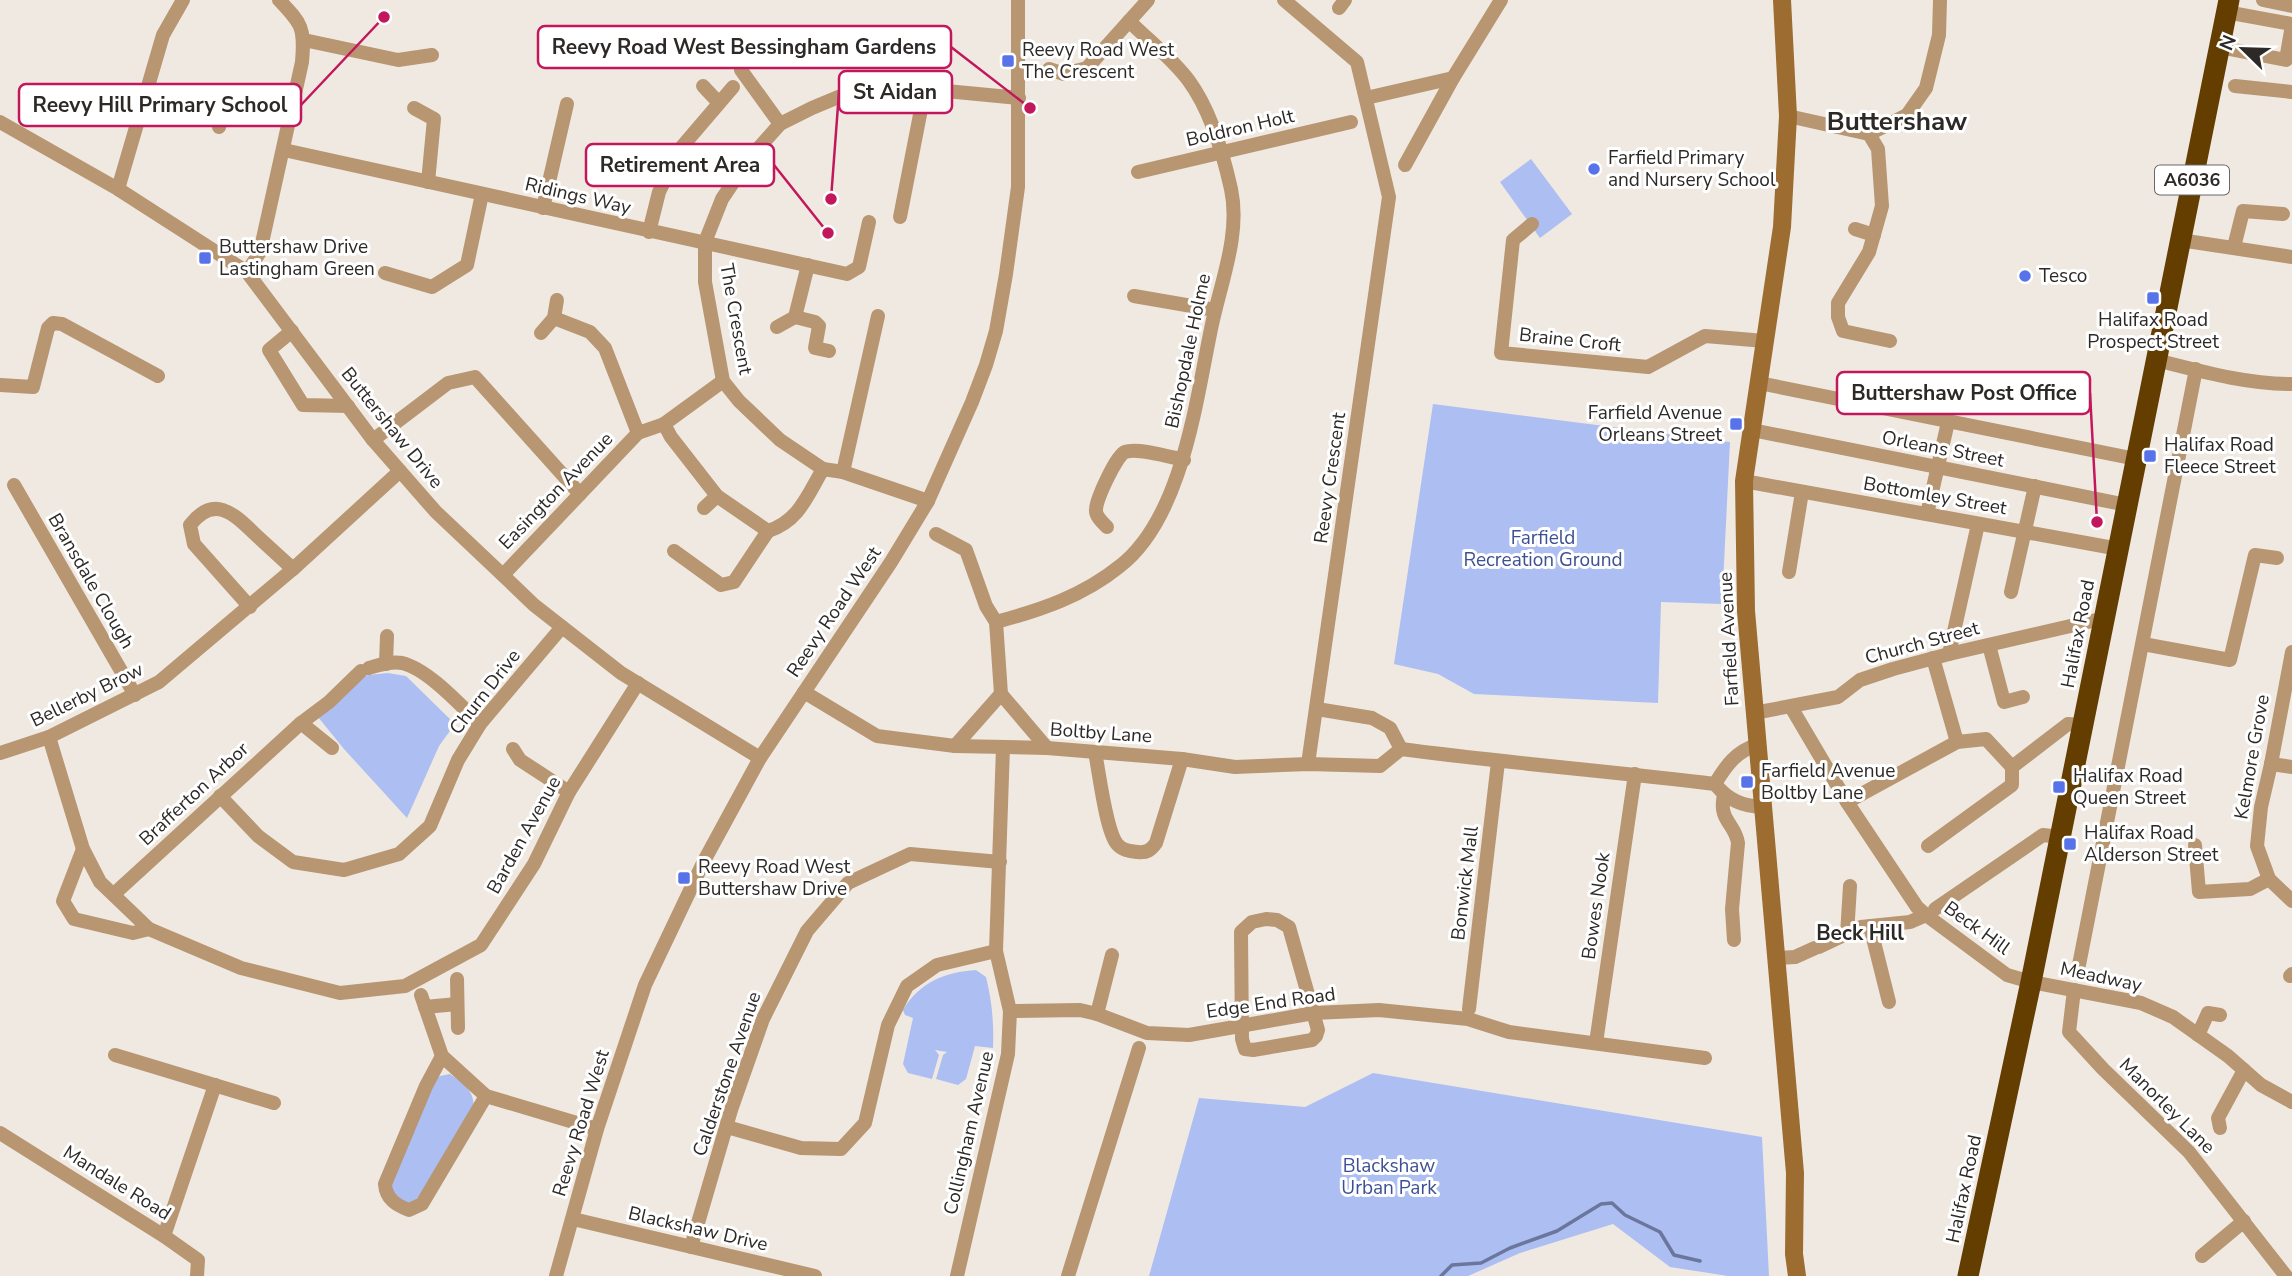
<svg xmlns="http://www.w3.org/2000/svg" width="2292" height="1276" font-family="'Nunito Sans',sans-serif">
<style>
.green{fill:#adbef2}
.lines{fill:none;stroke-linecap:round;stroke-linejoin:round}
.stream{stroke:#6a769b;stroke-width:3.5}
.street{stroke:#b79671;stroke-width:14}
.secondary{stroke:#9c6c31;stroke-width:18}
.highway{stroke:#643d01;stroke-width:21}
.poi-dot{fill:#5873e9;stroke:#fff;stroke-width:2.5}
.labels{text-anchor:middle;dominant-baseline:central;stroke-width:6;stroke-linejoin:round;paint-order:stroke}
.shield{fill:#fff;stroke:#6b6968;stroke-width:2}
.shield-label{font-size:18px;font-weight:bold;fill:#2c2927}
.poi-label{font-size:19px;fill:#2c2927;stroke:#fff;text-anchor:start}
.street-label{font-size:19px;fill:#2c2927;stroke:#fff}
.park-label{font-size:19px;fill:#3e5094;stroke:#fff}
.neighbourhood-label{font-size:21px;font-weight:bold;fill:#2c2927;stroke:#fff}
.district-label{font-size:26px;font-weight:bold;fill:#2c2927;stroke:#fff}
.leader{fill:none;stroke:#c2185b;stroke-width:2.5}
.callout-dot{fill:#c2185b;stroke:#fff;stroke-width:2.5}
.callout{fill:#fff;stroke:#c2185b;stroke-width:2.5}
.callout-label{font-size:21px;text-anchor:middle;font-weight:bold;fill:#2c2927}
</style>
<rect width="100%" height="100%" fill="#efe9e2"/>
<g class="green">
<polygon points="1531,159 1572,214 1540,238 1500,182"/>
<polygon points="1433,404 1730,442 1722,604 1661,602 1658,703 1474,694 1438,674 1394,664"/>
<polygon points="388,673 406,676 455,724 439,746 407,818 344,749 318,717 356,681 368,675"/>
<path d="M 976,970 L 986,977 C 992,1001 994,1023 993,1048 L 975,1046 L 966,1079 L 958,1085 L 936,1079 L 943,1055 L 947,1052 L 935,1050 L 939,1055 L 932,1079 L 908,1073 L 903,1064 L 913,1018 L 905,1015 L 903,1010 C 920,982 945,972 976,970 Z"/>
<polygon points="1373,1073 1762,1137 1769,1276 1728,1276 1670,1267 1613,1224 1520,1253 1468,1276 1149,1276 1199,1098 1305,1107"/>
<path d="M 450,1074 C 463,1083 472,1088 474,1105 L 420,1196 L 411,1204 L 394,1198 L 391,1179 L 435,1080 L 440,1076 Z"/>
</g>
<g class="lines">
<polyline class="stream" points="1441,1276 1452,1265 1481,1263 1510,1248 1557,1231 1601,1204 1612,1203 1625,1215 1660,1232 1674,1255 1700,1261"/>
<g class="street">
<polyline points="1284,0 1357,62 1389,197 1308,764"/>
<polyline points="2263,0 2292,6"/>
<polyline points="1339,8 1345,0"/>
<polyline points="2226,12 2292,24"/>
<polyline points="304,40 398,60 432,55"/>
<polyline points="2219,47 2286,60 2292,25"/>
<polyline points="1049,69 1064,74 1087,68 1148,0"/>
<polyline points="741,70 780,124"/>
<polyline points="703,86 719,103"/>
<polyline points="2235,86 2292,92"/>
<polyline points="201,97 290,117"/>
<polyline points="1366,98 1453,78 1501,0"/>
<polyline points="414,108 434,119 428,182"/>
<polyline points="1788,116 1869,134 1907,115 1926,88 1939,35 1940,0"/>
<polyline points="0,122 118,189 247,272 373,440 436,512 509,581 534,605 621,673 760,758"/>
<polyline points="219,127 225,102"/>
<polyline points="1869,134 1878,149 1882,206 1869,252 1838,303 1838,317 1843,331 1890,341"/>
<polyline points="284,150 847,274 859,267 869,222"/>
<polyline points="1405,165 1453,78"/>
<polyline points="1138,172 1351,122"/>
<polyline points="118,189 163,35 183,0"/>
<polyline points="543,208 567,104"/>
<polyline points="900,217 925,89"/>
<polyline points="1532,224 1513,240 1501,353 1648,367 1705,336 1765,341"/>
<polyline points="1855,229 1874,235"/>
<polyline points="649,232 659,192 680,149 733,87"/>
<polyline points="2180,240 2292,257"/>
<polyline points="2234,247 2243,211 2283,214"/>
<polyline points="808,265 795,317 815,322 819,326 815,348 829,351"/>
<path d="M 247,272 L 260,252 L 302,62 C 305,28 302,24 279,0"/>
<polyline points="385,273 432,287 467,265 482,194"/>
<polyline points="1134,296 1215,310"/>
<polyline points="554,318 590,332 605,348 638,433"/>
<polyline points="777,327 795,317"/>
<polyline points="292,331 269,350 303,405 348,406"/>
<polyline points="541,333 554,318 557,300"/>
<path d="M 2156,360 C 2200,371 2246,384 2292,384"/>
<polyline points="1759,383 2136,459"/>
<polyline points="0,385 33,387 48,328 53,323 62,324 158,376"/>
<path d="M 664,424 L 671,437 L 717,496 L 768,531 C 799,521 807,496 823,469"/>
<polyline points="1752,430 2127,505"/>
<polyline points="373,440 448,383 475,377 580,494"/>
<polyline points="843,472 878,316"/>
<polyline points="1744,481 2119,549"/>
<polyline points="14,485 135,695"/>
<polyline points="928,501 843,472 823,469 780,440 739,401 723,381 705,282 705,242 722,199 748,160 780,124 812,108 848,93 925,89 1019,98"/>
<polyline points="704,508 717,496"/>
<polyline points="1927,514 1948,422"/>
<path d="M 1107,527 C 1102,522 1095,516 1096,509 C 1097,498 1116,456 1125,452 C 1137,447 1170,457 1184,460"/>
<polyline points="936,534 966,550 986,606 996,622 1001,694 1047,748"/>
<polyline points="674,551 721,585 734,582 768,531"/>
<polyline points="1789,572 1802,492"/>
<polyline points="503,575 638,433 664,424 723,381"/>
<polyline points="2011,592 2035,486"/>
<path d="M 250,607 L 194,544 L 190,525 C 215,493 235,515 257,536 C 269,547 281,558 293,569"/>
<path d="M 996,622 C 1041,610 1083,596 1120,566 C 1182,518 1196,401 1211,329 C 1220,284 1241,235 1231,189 C 1223,153 1211,111 1189,81 C 1173,59 1148,40 1129,21"/>
<polyline points="2143,644 2230,660 2255,555 2277,558"/>
<polyline points="1989,645 2004,702 2023,697"/>
<polyline points="2292,652 2271,764 2261,807 2257,846 2269,879 2292,901"/>
<polyline points="1949,654 1978,524"/>
<polyline points="1933,658 1957,742"/>
<polyline points="386,664 387,636"/>
<path d="M 369,668 C 379,665 391,661 402,663 C 428,669 461,706 480,724"/>
<path d="M 804,692 L 877,736 L 955,746 L 1047,748 L 1182,759 L 1235,767 L 1308,764 L 1380,766 L 1401,749 C 1505,763 1610,771 1715,784 C 1728,800 1742,806 1762,807"/>
<polyline points="1791,707 1847,802 1917,907 1926,915 2007,975 2031,982 2141,1003 2173,1017 2228,1056 2261,1085 2292,1102"/>
<polyline points="1317,709 1372,718 1390,728 1401,749"/>
<polyline points="1754,713 1838,697 1860,680 1893,669 1949,654 2105,618"/>
<polyline points="301,723 332,748"/>
<polyline points="49,737 83,849 100,882 149,929 241,968 340,993 405,986 481,945 534,864 569,792 638,683"/>
<polyline points="955,746 1001,694"/>
<polyline points="513,749 520,760 569,792"/>
<path d="M 1095,752 C 1099,772 1106,831 1117,844 C 1123,851 1130,851 1138,852 C 1147,853 1151,850 1156,843 L 1182,759"/>
<polyline points="0,753 49,737 159,682 293,569 400,471"/>
<polyline points="2271,764 2292,767"/>
<path d="M 1715,784 C 1725,767 1736,751 1757,745"/>
<path d="M 1724,795 C 1718,821 1735,823 1738,843 L 1732,909 L 1734,940"/>
<polyline points="220,796 258,836 293,862 344,870 399,854 430,826 458,760 480,724 562,627"/>
<polyline points="1847,802 1957,742 1986,739 2012,767"/>
<polyline points="2195,845 2199,892 2250,889 2269,879"/>
<polyline points="1928,846 2012,785 2012,767 2068,724 2083,725"/>
<polyline points="83,849 63,901 74,919 133,933 149,929"/>
<polyline points="114,894 301,723 329,702 361,671"/>
<polyline points="1935,909 2043,835 2061,837"/>
<polygon points="1266,919 1277,920 1289,927 1318,1030 1316,1036 1312,1040 1253,1050 1245,1049 1242,1039 1241,932 1252,922"/>
<polyline points="1870,926 1889,1002"/>
<polyline points="1847,935 1850,886"/>
<polyline points="1819,947 1861,927 1910,922 1926,915"/>
<polyline points="1776,958 1795,957 1815,948"/>
<polyline points="2079,965 2196,369"/>
<polyline points="2290,976 2292,974"/>
<polyline points="457,979 458,1028"/>
<polyline points="2074,990 2069,1032 2103,1069 2189,1152 2286,1276"/>
<polyline points="421,995 442,1056 486,1096 597,1129"/>
<polyline points="425,1007 457,1004"/>
<polyline points="1469,1009 1498,762"/>
<polyline points="1010,1011 1080,1010 1097,1014 1147,1033 1189,1035 1314,1013 1379,1010 1468,1019 1509,1032 1705,1058"/>
<polyline points="1097,1014 1112,955"/>
<polyline points="2198,1035 2208,1013 2220,1015"/>
<polyline points="1596,1043 1635,774"/>
<polyline points="115,1055 274,1103"/>
<path d="M 442,1056 L 426,1086 L 385,1184 C 386,1199 396,1205 409,1210 L 422,1204 L 486,1096"/>
<polyline points="727,1127 801,1148 841,1149 865,1123 888,1025 907,986 937,965 996,951"/>
<polyline points="2220,1128 2218,1118 2244,1070"/>
<polyline points="0,1133 164,1236 198,1260 197,1276"/>
<polyline points="573,1219 815,1276"/>
<polyline points="164,1236 215,1085"/>
<polyline points="691,1247 731,1110 763,1019 807,931 848,883 910,854 1000,862"/>
<polyline points="2202,1256 2244,1221"/>
<polyline points="556,1276 597,1129 645,985 704,861 760,758 891,562 928,501 972,402 986,365 996,331 1006,274 1018,187 1018,0"/>
<polyline points="957,1276 1008,1054 1010,1011 996,951 1003,747"/>
<polyline points="1068,1276 1139,1048"/>
</g>
<polyline class="secondary" points="1782,0 1788,116 1782,227 1744,481 1746,611 1795,1173 1794,1254 1797,1276"/>
<polyline class="highway" points="1968,1276 2031,982 2229,0"/>
</g>
<g class="poi-dot">
<rect x="1001" y="54" width="14" height="14" rx="3.5"/>
<circle cx="1594" cy="169" r="7"/>
<rect x="198" y="251" width="14" height="14" rx="3.5"/>
<circle cx="2025" cy="276" r="7"/>
<rect x="2146" y="291" width="14" height="14" rx="3.5"/>
<rect x="1729" y="417" width="14" height="14" rx="3.5"/>
<rect x="2143" y="449" width="14" height="14" rx="3.5"/>
<rect x="1740" y="775" width="14" height="14" rx="3.5"/>
<rect x="2052" y="780" width="14" height="14" rx="3.5"/>
<rect x="2063" y="837" width="14" height="14" rx="3.5"/>
<rect x="677" y="871" width="14" height="14" rx="3.5"/>
</g>
<g class="labels">
<rect class="shield" x="2155" y="165.5" width="74" height="29" rx="5"/>
<g class="shield-label">
<text x="2192" y="180">A6036</text>
</g>
<g class="poi-label">
<text x="1022" y="50">Reevy Road West<tspan x="1022" dy="22">The Crescent</tspan></text>
<text x="1608" y="158">Farfield Primary<tspan x="1608" dy="22">and Nursery School</tspan></text>
<text x="219" y="247">Buttershaw Drive<tspan x="219" dy="22">Lastingham Green</tspan></text>
<text x="2039" y="276">Tesco</text>
<text x="2153" y="320" text-anchor="middle">Halifax Road<tspan x="2153" dy="22">Prospect Street</tspan></text>
<text x="1722" y="413" text-anchor="end">Farfield Avenue<tspan x="1722" dy="22">Orleans Street</tspan></text>
<text x="2164" y="445">Halifax Road<tspan x="2164" dy="22">Fleece Street</tspan></text>
<text x="1761" y="771">Farfield Avenue<tspan x="1761" dy="22">Boltby Lane</tspan></text>
<text x="2073" y="776">Halifax Road<tspan x="2073" dy="22">Queen Street</tspan></text>
<text x="2084" y="833">Halifax Road<tspan x="2084" dy="22">Alderson Street</tspan></text>
<text x="698" y="867">Reevy Road West<tspan x="698" dy="22">Buttershaw Drive</tspan></text>
</g>
<g class="street-label">
<text transform="translate(1240 128) rotate(-13)">Boldron Holt</text>
<text transform="translate(578 196) rotate(13)">Ridings Way</text>
<text transform="translate(736 319) rotate(80)">The Crescent</text>
<text transform="translate(1570 340) rotate(6)">Braine Croft</text>
<text transform="translate(1188 351) rotate(-78)">Bishopdale Holme</text>
<text transform="translate(392 428) rotate(51)">Buttershaw Drive</text>
<text transform="translate(1943 449) rotate(11)">Orleans Street</text>
<text transform="translate(1330 478) rotate(-82)">Reevy Crescent</text>
<text transform="translate(556 491) rotate(-46)">Easington Avenue</text>
<text transform="translate(1935 496) rotate(10)">Bottomley Street</text>
<text transform="translate(91 581) rotate(60)">Bransdale Clough</text>
<text transform="translate(834 612) rotate(-56)">Reevy Road West</text>
<text transform="translate(2078 634) rotate(-79)">Halifax Road</text>
<text transform="translate(1729 639) rotate(-93)">Farfield Avenue</text>
<text transform="translate(1922 643) rotate(-15)">Church Street</text>
<text transform="translate(485 692) rotate(-52)">Churn Drive</text>
<text transform="translate(87 695) rotate(-26)">Bellerby Brow</text>
<text transform="translate(1101 733) rotate(4)">Boltby Lane</text>
<text transform="translate(2252 757) rotate(-80)">Kelmore Grove</text>
<text transform="translate(194 794) rotate(-43)">Brafferton Arbor</text>
<text transform="translate(524 835) rotate(-61)">Barden Avenue</text>
<text transform="translate(1465 883) rotate(-83)">Bonwick Mall</text>
<text transform="translate(1596 906) rotate(-82)">Bowes Nook</text>
<text transform="translate(1977 928) rotate(36)">Beck Hill</text>
<text transform="translate(2101 977) rotate(12)">Meadway</text>
<text transform="translate(1271 1003) rotate(-8)">Edge End Road</text>
<text transform="translate(727 1074) rotate(-71)">Calderstone Avenue</text>
<text transform="translate(2167 1106) rotate(45)">Manorley Lane</text>
<text transform="translate(581 1123) rotate(-73)">Reevy Road West</text>
<text transform="translate(969 1133) rotate(-77)">Collingham Avenue</text>
<text transform="translate(117 1183) rotate(32)">Mandale Road</text>
<text transform="translate(1964 1189) rotate(-78)">Halifax Road</text>
<text transform="translate(698 1229) rotate(13)">Blackshaw Drive</text>
</g>
<g class="park-label">
<text x="1543" y="538">Farfield<tspan x="1543" dy="22">Recreation Ground</tspan></text>
<text x="1389" y="1166">Blackshaw<tspan x="1389" dy="22">Urban Park</tspan></text>
</g>
<g class="neighbourhood-label">
<text x="1860" y="933">Beck Hill</text>
</g>
<g class="district-label">
<text x="1897" y="121">Buttershaw</text>
</g>
</g>
<path class="leader" d="M1030 108L951 47M831 199L839 92M384 17L301 105M828 233L774 165M2097 522L2090 393"/>
<g class="callout-dot">
<circle cx="1030" cy="108" r="7"/>
<circle cx="831" cy="199" r="7"/>
<circle cx="384" cy="17" r="7"/>
<circle cx="828" cy="233" r="7"/>
<circle cx="2097" cy="522" r="7"/>
</g>
<g class="callout">
<rect x="538" y="26" width="413" height="42" rx="7"/>
<rect x="839" y="71" width="113" height="42" rx="7"/>
<rect x="19" y="84" width="282" height="42" rx="7"/>
<rect x="586" y="144" width="188" height="42" rx="7"/>
<rect x="1837" y="372" width="253" height="42" rx="7"/>
</g>
<g class="callout-label">
<text x="744" y="54">Reevy Road West Bessingham Gardens</text>
<text x="895" y="99">St Aidan</text>
<text x="160" y="112">Reevy Hill Primary School</text>
<text x="680" y="172">Retirement Area</text>
<text x="1964" y="400">Buttershaw Post Office</text>
</g>
<g transform="translate(2243 49) rotate(293)" stroke="#ffffff" stroke-width="5" paint-order="stroke">
<path d="M0-5L12 26L0 18L-12 26Z" fill="#2c2927"/>
<text y="-10" font-size="19" font-weight="bold" text-anchor="middle" fill="#2c2927">N</text>
</g>
</svg>
